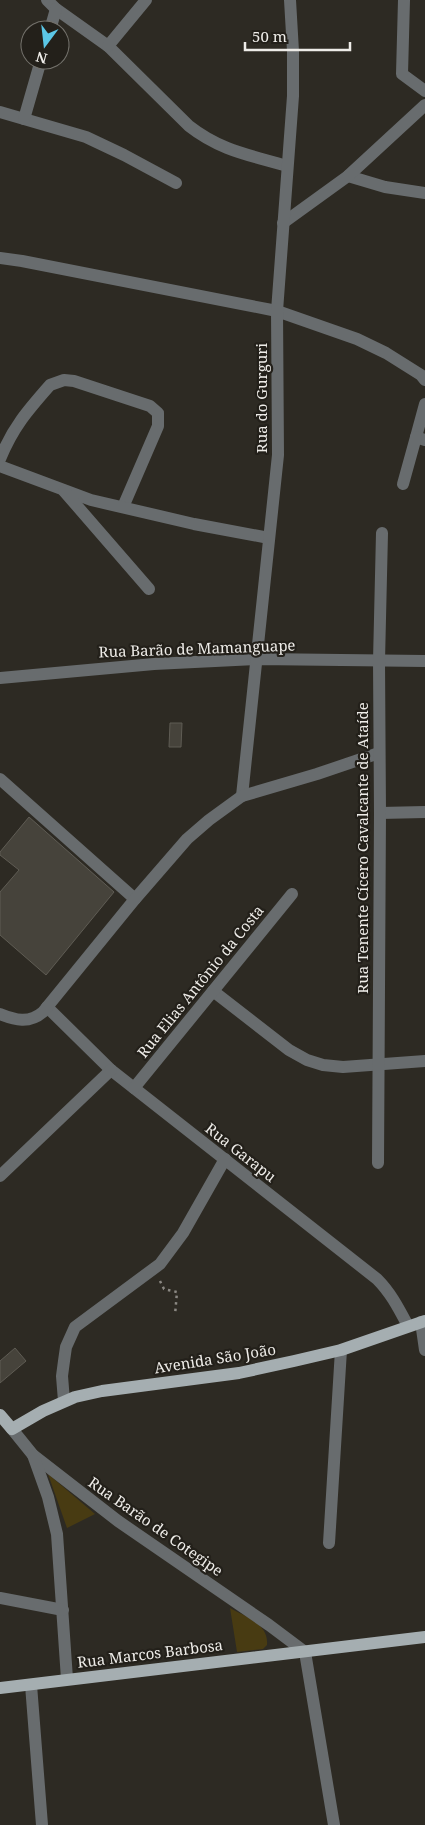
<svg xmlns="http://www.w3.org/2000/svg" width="425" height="1825" font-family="'Noto Serif',serif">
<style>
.green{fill:#483b12}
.building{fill:#46433b;stroke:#5f5c54}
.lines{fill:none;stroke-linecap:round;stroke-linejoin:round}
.path{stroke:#8b8883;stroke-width:2.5;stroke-dasharray:2.5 4;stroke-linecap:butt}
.minor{stroke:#686c6e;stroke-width:12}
.major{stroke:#a5aeb1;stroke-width:12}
.labels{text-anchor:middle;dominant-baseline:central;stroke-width:4.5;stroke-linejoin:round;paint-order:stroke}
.street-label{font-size:15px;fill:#eeece8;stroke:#23201a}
</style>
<rect width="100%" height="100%" fill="#2d2a23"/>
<g class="green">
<polygon points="48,1474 95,1514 67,1528"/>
<path d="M 230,1608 C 246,1617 269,1624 267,1645 L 263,1649 L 237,1652 Z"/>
</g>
<g class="building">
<polygon points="170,723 182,723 181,747 169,747"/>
<polygon points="29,817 114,892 46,975 0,935 0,892 19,870 0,855 0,852"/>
<polygon points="15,1348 26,1361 0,1383 0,1361"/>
</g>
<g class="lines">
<polyline class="path" points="160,1281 164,1289 177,1292 175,1315"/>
<g class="minor">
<path d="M 47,0 L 56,9 L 108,46 L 189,126 C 221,151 250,155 287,166"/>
<polyline points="404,0 402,74 425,91"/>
<polyline points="50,30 56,9"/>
<polyline points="108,46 146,0"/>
<polyline points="0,112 86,137 124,155 176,183"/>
<polyline points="24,119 41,60"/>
<polyline points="348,176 385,187 425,193"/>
<polyline points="283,223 348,176 425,105"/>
<polyline points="0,258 22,261 277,311 357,339 386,353 421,375 425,380"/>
<polyline points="425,404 416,437 425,440"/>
<path d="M 0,459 C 13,427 28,410 50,385 L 64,380 L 74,381 L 150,406 L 158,413 L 158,426 L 123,507"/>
<polyline points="0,466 91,500 194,524 269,538"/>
<polyline points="403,484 416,437"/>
<polyline points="64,491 149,589"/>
<polyline points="0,678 154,664 258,659 425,661"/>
<polyline points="0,779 135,899"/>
<polyline points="242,796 278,455 277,311 293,96 293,51 290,0"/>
<polyline points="380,813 425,812"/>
<polyline points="213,991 289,1050 307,1060 323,1065 343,1067 425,1061"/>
<path d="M 47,1007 L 111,1070 L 377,1279 C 391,1293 399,1309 408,1326"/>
<path d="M 0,1014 C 15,1020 29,1024 43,1012 L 135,899 L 187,839 L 209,820 L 242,796 L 317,774 L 379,753"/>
<polyline points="134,1088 292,894"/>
<polyline points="378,1163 380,813 379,661 382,533"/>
<polyline points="0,1176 111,1070"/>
<polyline points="421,1322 425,1350"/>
<polyline points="64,1401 62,1376 64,1361 66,1347 75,1327 160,1264 183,1233 225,1159"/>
<polyline points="12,1429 33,1455 118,1521 269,1625 305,1652 334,1825"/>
<polyline points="33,1455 48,1497 57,1534 67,1679"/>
<polyline points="329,1543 341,1350"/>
<polyline points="0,1598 63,1610"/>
<polyline points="31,1685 42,1825"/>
</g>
<g class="major">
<polyline points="0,1415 12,1429 43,1411 75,1397 102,1391 239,1373 294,1361 341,1350 425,1321"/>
<polyline points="0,1688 425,1637"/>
</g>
</g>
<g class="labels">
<g class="street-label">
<text transform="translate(261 398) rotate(-90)">Rua do Gurguri</text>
<text transform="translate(197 648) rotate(-2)">Rua Barão de Mamanguape</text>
<text transform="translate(362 848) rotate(-90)">Rua Tenente Cícero Cavalcante de Ataíde</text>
<text transform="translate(200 981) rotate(-51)">Rua Elias Antônio da Costa</text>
<text transform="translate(241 1152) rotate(38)">Rua Garapu</text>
<text transform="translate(215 1358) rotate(-9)">Avenida São João</text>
<text transform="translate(156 1526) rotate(35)">Rua Barão de Cotegipe</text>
<text transform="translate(150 1653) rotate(-7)">Rua Marcos Barbosa</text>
</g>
</g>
<g transform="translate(45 45) rotate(195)"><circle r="24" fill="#23201a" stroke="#74726c"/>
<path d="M0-4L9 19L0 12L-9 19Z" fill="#5bc7e7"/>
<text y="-8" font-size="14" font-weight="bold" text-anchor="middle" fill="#eeece8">N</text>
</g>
<path d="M245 42v8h105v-8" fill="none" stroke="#eeece8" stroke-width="2.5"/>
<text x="252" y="42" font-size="15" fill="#eeece8" stroke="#23201a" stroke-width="4" paint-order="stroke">50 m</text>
</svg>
